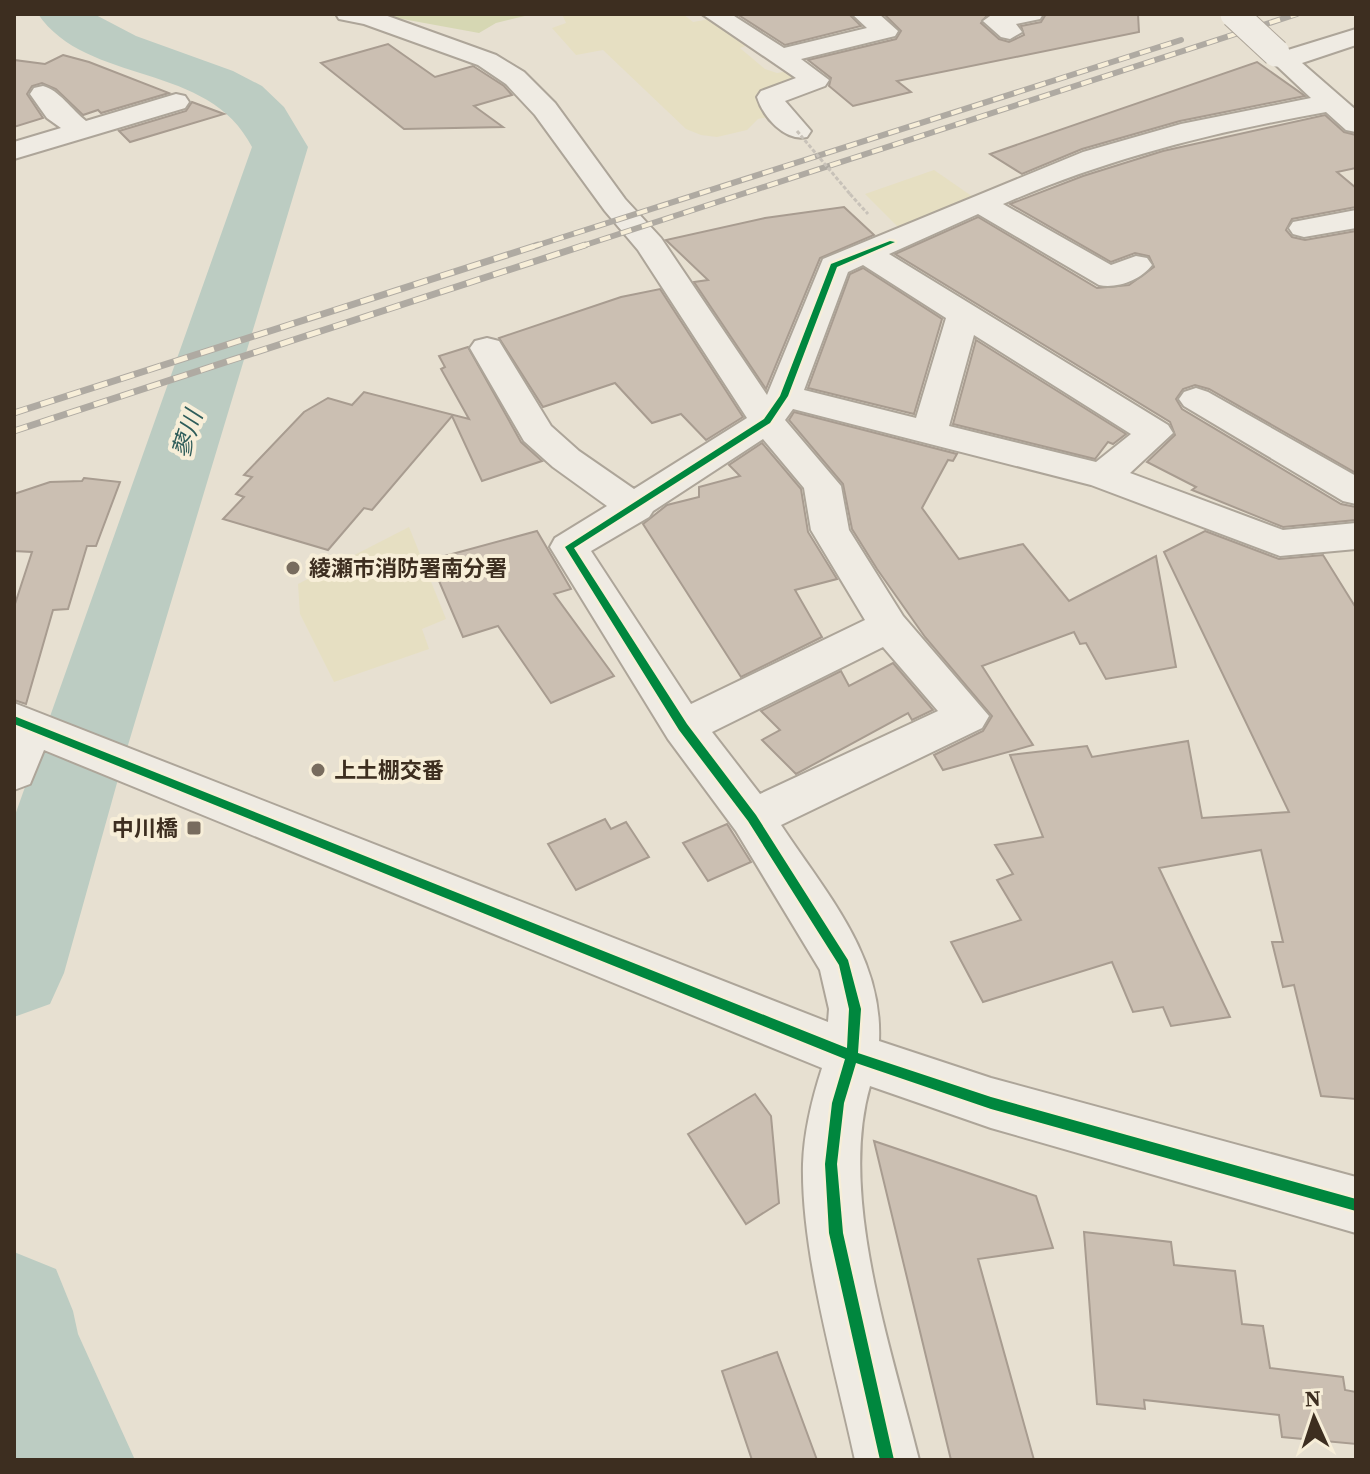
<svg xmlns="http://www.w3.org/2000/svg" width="1370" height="1474" font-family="'Source Serif 4','Noto Sans JP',serif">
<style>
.farmland{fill:#e6dfc2}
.green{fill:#d6d7b3}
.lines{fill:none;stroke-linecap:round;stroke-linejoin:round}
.river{fill:#bcccc2;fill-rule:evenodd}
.building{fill:#cbbfb2;stroke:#a89c90;stroke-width:2}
.minor-casing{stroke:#ada599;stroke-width:4}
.path{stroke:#c8c2b9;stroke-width:3;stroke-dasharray:4 2;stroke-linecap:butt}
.minor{fill:#efebe3;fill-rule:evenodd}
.rail-far1-casing{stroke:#afaaa2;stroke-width:6}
.rail-casing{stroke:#afaaa2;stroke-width:7}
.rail-far1{stroke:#f7eed8;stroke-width:4;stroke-dasharray:11;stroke-linecap:butt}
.rail{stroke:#f7eed8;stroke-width:5;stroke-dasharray:14;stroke-linecap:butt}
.minor-bridge-casing{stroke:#ada599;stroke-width:29;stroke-linecap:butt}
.path-bridge{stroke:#c8c2b9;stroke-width:3;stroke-dasharray:4 2;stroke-linecap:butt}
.minor-bridge{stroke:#efebe3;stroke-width:27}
.cycleway-casing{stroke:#f7eed8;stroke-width:5}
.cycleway{fill:#00873e;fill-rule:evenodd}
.poi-dot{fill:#786c5e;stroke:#f7eed8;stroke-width:3}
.labels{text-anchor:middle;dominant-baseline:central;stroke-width:8;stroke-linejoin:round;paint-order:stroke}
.poi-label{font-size:22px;font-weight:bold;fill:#3d2e20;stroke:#f7eed8;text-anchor:start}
.water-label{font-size:24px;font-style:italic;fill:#2f5d5a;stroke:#f7eed8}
</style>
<rect width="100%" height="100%" fill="#e7e0d1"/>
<g class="farmland">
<polygon points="562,14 683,14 693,22 710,19 751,44 740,48 765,69 777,73 796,70 805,77 773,116 758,119 747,130 717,137 701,135 686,129 603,50 576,55 552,28 566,23"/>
<polygon points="934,170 973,197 898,227 865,194"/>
<polygon points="409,527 446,619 422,629 429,649 334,682 300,614 298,584"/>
</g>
<polygon class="green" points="375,14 533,14 496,23 479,33"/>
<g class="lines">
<g class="river">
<path d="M 38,14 L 94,14 L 136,36 L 233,71 L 262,86 L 284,107 L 308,147 L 122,765 L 64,973 L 50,1004 L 14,1017 L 14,818 L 252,147 C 209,61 87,86 38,14 Z"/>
<polygon points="14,1252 56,1269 73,1311 78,1334 135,1460 14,1460"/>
</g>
</g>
<g class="building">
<polygon points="737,14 849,14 861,26 785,45"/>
<polygon points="884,14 988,14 981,23 999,39 1009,42 1024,35 1021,26 1041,22 1046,14 1138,14 1139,32 897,81 911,92 853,106 829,86 831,78 808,60 896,39 901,31"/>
<polygon points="388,44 435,77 473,66 504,86 512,95 474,106 503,127 404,129 321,63"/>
<polygon points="63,55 89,62 169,93 101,113 98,110 83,115 56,89 42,83 32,86 27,94 43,118 14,127 14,60 45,64"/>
<polygon points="1257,62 1305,96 1180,121 1082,149 1022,174 990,154"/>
<polygon points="192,102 224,114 130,142 119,131 186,111"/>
<polygon points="1325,115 1344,132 1356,135 1356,168 1337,172 1356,188 1356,207 1292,219 1286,230 1292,237 1305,240 1356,231 1356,473 1209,389 1195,385 1183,389 1176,399 1182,409 1341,504 1356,507 1356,520 1283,527 1192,490 1196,487 1147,462 1175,435 1170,422 895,254 978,217 1097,288 1129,285 1154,267 1149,256 1135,253 1111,262 1010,204 1083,176 1163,151"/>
<polygon points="844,207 874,235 820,258 766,389 694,282 708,280 666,240 765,218"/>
<polygon points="863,268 942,319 914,414 808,388 850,274"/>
<polygon points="660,289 743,417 706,440 681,414 652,423 615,383 543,407 499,338 621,297"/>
<polygon points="976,340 1126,434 1113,444 1108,442 1095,459 953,424"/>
<polygon points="468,347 521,442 542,461 482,481 452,416 372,510 364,508 328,550 223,519 244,497 236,494 252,477 244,475 304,412 328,398 352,405 364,392 469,419 441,369 445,367 439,356"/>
<polygon points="794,412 957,454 953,461 948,460 922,508 959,559 1023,544 1069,601 1156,556 1176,667 1106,679 1086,643 1080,644 1074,632 982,666 1033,745 943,770 934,755 983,731 992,716 925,637 877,569 852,529 843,484 789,420"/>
<polygon points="762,443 801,489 808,532 837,579 795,590 822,637 741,677 643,524 667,505 699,497 699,487 740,476 729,465"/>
<polygon points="84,478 120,482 96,546 87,546 68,609 53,610 26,704 14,700 14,607 32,552 14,551 14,494 50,482 82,481"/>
<polygon points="537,531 571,589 554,594 614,676 551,703 498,626 463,637 430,560"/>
<polygon points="1205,531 1279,559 1323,555 1356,608 1356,1099 1321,1096 1294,985 1283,987 1272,942 1283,942 1261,850 1159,868 1230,1017 1171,1026 1163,1007 1133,1012 1112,962 983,1002 951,942 1021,920 997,880 1013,874 995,845 1043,837 1010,755 1087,746 1092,757 1188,741 1202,818 1289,812 1164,552"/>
<polygon points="893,663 933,710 912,720 908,713 796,774 762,740 780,730 761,711 841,671 849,686"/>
<polygon points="605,819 611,829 626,822 649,857 576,890 548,844"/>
<polygon points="727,824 751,862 708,881 683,843"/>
<polygon points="755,1094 771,1116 779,1203 746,1224 688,1134"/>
<polygon points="874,1141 1036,1196 1053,1248 978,1259 1034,1460 951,1460"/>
<polygon points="1084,1232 1171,1242 1174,1265 1235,1271 1242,1324 1263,1326 1270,1368 1343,1377 1345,1390 1356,1392 1356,1444 1282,1437 1279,1415 1144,1400 1145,1409 1097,1404"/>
<polygon points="777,1352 817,1460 752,1460 722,1371"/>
</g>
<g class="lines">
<g class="minor-casing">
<g id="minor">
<path d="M 336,14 L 382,14 L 496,55 L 524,72 L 555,103 L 625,199 L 661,238 L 767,395 L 823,259 L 1083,152 L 1181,124 L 1311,98 L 1263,53 L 1267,48 L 1276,45 L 1288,50 L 1356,29 L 1356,45 L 1302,63 L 1356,110 L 1356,132 L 1346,130 L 1326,112 C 1214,132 1108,158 1003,204 L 1111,265 L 1136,256 L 1147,258 L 1152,265 C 1141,280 1116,289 1099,285 L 978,214 L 889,254 L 1168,425 L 1173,433 L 1130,473 L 1283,530 L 1356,523 L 1356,549 L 1280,556 L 1091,485 L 793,409 L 785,420 L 841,486 L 849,530 L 903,616 L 989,716 L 982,728 L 781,825 C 826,893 883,956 879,1041 L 991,1078 L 1356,1177 L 1356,1233 L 991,1128 L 870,1086 C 838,1197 892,1350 919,1460 L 855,1460 C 836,1371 801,1254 803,1164 C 804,1132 812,1099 822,1068 L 44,750 L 30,784 L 14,790 L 14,703 L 828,1022 L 829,1009 L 820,970 L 736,831 L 668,739 L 550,547 L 555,538 L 607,506 L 553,467 L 524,441 L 470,348 L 475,341 L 487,338 L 499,341 L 551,426 L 579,451 L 634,489 L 747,418 L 638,250 L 605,211 L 535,115 L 506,84 L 478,65 L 364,24 L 339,19 ZM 863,265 L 946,318 L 916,418 L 804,390 L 848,272 ZM 974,335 L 1131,434 L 1096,462 L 949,426 ZM 763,439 L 804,488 L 811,530 L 865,620 L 691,704 L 591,551 L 649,517 L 653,511 ZM 883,647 L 938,711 L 760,794 L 712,732 Z"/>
<path d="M 702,14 L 731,14 L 784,48 L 867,28 L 852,14 L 879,14 L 898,31 L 895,36 L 801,59 L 829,80 L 825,86 L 785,101 L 811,131 L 807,137 C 785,142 763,117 757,97 L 761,91 L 796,78 Z"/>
<polygon points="993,14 1043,14 1040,19 1016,24 1022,32 1010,39 1001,37 983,21"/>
<path d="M 43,86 C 59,90 72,110 86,121 L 176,94 L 185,96 L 189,102 L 185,108 L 14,159 L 14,142 L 61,128 L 47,118 L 30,94 L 34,88 Z"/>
<polygon points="1356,210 1356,228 1304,237 1293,234 1289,228 1293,222"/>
<polygon points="1196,388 1208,392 1356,476 1356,504 1343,501 1184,406 1179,399 1184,392"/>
</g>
</g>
<polyline class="path" points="850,194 868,214"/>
<use href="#minor" class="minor"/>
<g class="rail-far1-casing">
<g id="rail-far1">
<polyline points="532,247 1181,40"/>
<polyline points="579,247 1297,14"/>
</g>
</g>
<g class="rail-casing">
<g id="rail">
<polyline points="14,413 538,245"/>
<polyline points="14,431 585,245"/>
</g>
</g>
<use href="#rail-far1" class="rail-far1"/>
<use href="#rail" class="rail"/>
<g class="minor-bridge-casing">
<polyline id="minor-bridge" points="1234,14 1276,53"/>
</g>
<polyline class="path-bridge" points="797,131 850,194"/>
<use href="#minor-bridge" class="minor-bridge"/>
<g class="cycleway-casing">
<polygon id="cycleway" points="890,241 895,242 837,267 788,396 770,423 574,548 687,724 756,815 848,960 861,1009 858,1053 991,1097 1356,1199 1356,1211 991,1109 856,1063 844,1103 837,1164 843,1233 894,1460 880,1460 829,1233 825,1164 832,1103 845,1059 14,724 14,716 847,1048 849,1009 839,965 748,821 679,730 565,547 764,419 780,396 831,264"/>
</g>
<use href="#cycleway" class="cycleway"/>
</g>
<g class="poi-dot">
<circle cx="293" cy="568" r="8"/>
<circle cx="318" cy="770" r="8"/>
<rect x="186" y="820" width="16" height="16" rx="4"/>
</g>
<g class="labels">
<g class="poi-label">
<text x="309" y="568">綾瀬市消防署南分署</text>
<text x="334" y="770">上土棚交番</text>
<text x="178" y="828" text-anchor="end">中川橋</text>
</g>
<g class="water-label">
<text transform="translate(187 434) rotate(-72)">蓼川</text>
</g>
</g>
<rect width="1370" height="1474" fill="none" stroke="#3d2e20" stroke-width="32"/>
<g transform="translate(1314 1418) rotate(357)" stroke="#f7eed8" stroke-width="6" paint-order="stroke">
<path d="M0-6L14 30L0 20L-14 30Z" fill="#3d2e20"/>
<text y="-12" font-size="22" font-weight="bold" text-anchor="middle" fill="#3d2e20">N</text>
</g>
</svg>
